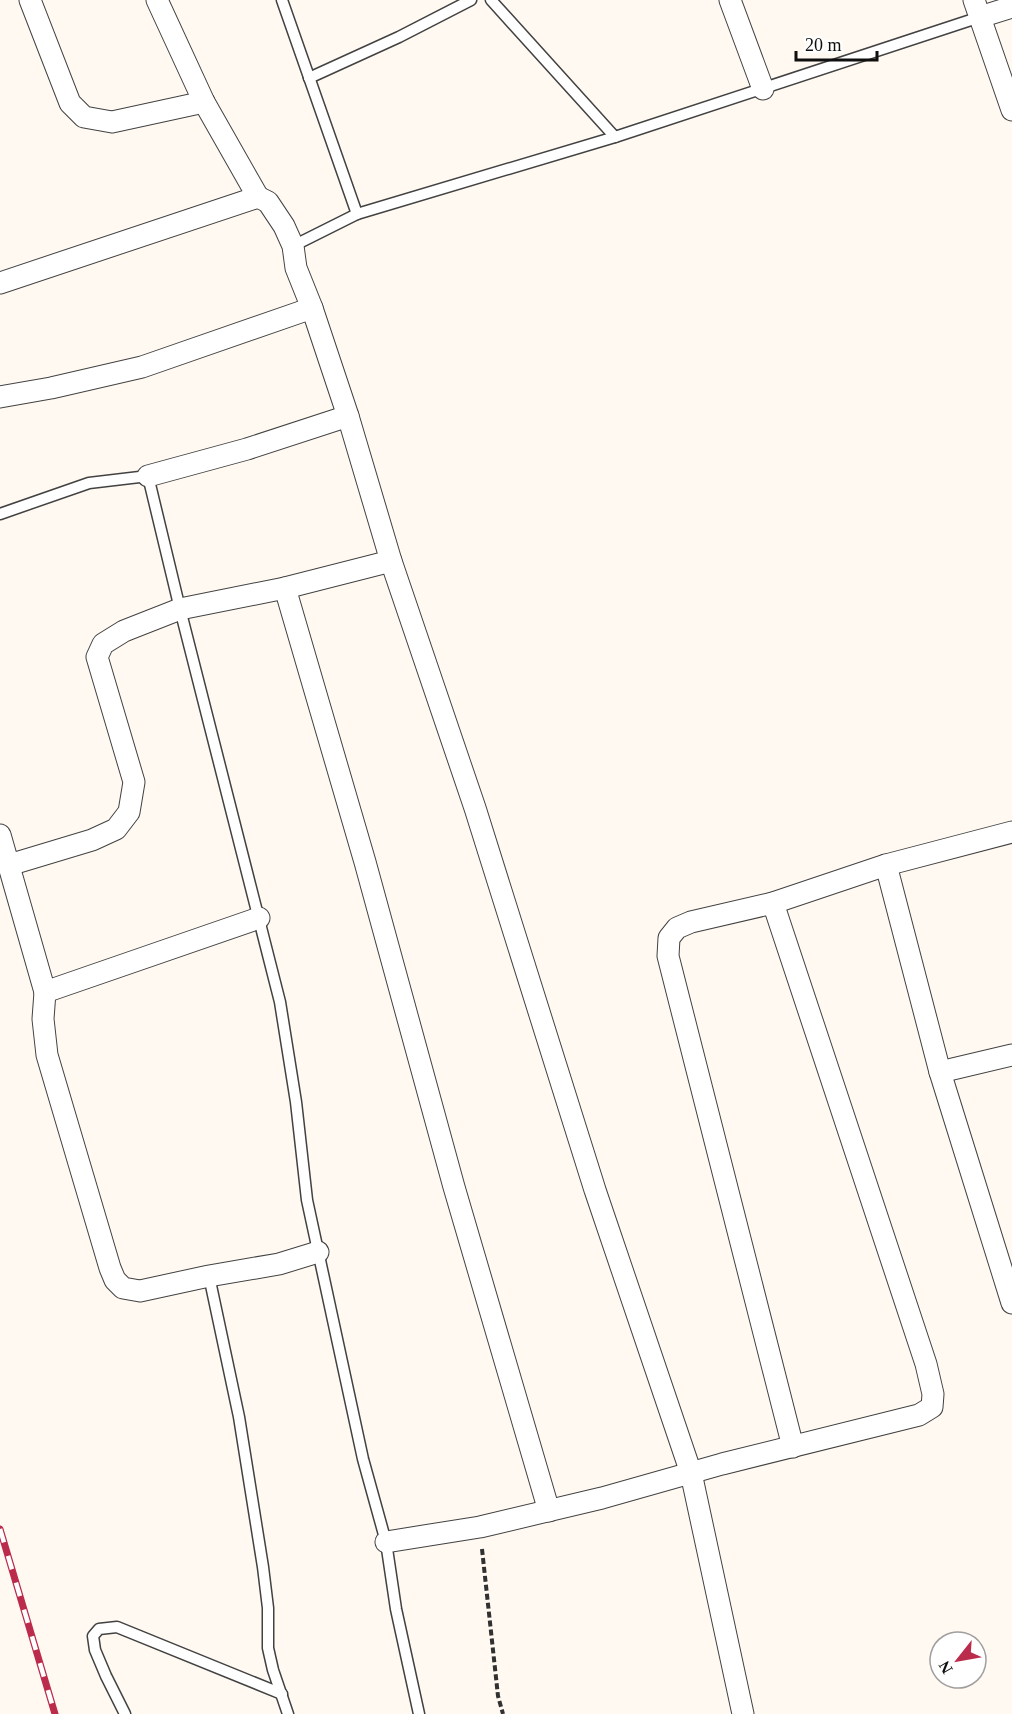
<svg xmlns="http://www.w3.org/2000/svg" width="1012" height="1714" font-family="Georgia,serif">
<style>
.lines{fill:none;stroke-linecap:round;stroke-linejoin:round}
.lane-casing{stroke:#424242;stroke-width:13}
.street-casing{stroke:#424242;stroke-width:23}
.path{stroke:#313131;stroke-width:4;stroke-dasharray:6 3;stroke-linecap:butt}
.lane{stroke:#fff;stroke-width:10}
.street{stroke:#fff;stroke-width:21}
.rail-casing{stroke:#bb2b4c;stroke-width:7}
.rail{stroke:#fff;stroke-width:4.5;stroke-dasharray:14;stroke-linecap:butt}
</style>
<rect width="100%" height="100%" fill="#fff9f1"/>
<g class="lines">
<g class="lane-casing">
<g id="lane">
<polyline points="282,0 357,214"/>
<polyline points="491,0 615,137"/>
<polyline points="309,78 399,37 471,0"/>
<polyline points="293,246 357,214 615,137 980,17"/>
<polyline points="0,514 89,483 148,476 180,609 280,1002 296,1102 307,1200 363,1459 386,1542 396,1609 419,1714"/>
<polyline points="209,1276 239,1417 263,1567 268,1608 268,1648 273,1670 288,1714"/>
<polyline points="125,1714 106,1676 95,1650 93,1636 99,1629 117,1627 282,1694"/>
</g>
</g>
<g class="street-casing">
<g id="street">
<polyline points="30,0 70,103 84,117 112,122 204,102"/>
<polyline points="157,0 204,102 258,197"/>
<polyline points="730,0 763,89"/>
<polyline points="974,0 1012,110"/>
<polyline points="980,17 1012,7"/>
<polyline points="0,283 258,197 268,202 284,226 293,246 296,268 312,308 348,416 391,561 475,808 595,1190 691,1473 743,1714"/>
<polyline points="0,397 51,388 142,367 312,308"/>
<polyline points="148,476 247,449 348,416"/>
<polyline points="285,588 391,561"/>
<polyline points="0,835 45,992 259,918"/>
<polyline points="9,865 92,840 116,829 129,812 134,782 97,657 103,644 124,631 180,609 285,588 365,862 454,1187 549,1511"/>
<polyline points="886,865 940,1072 1012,1303"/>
<polyline points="45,992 43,1019 47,1055 110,1268 115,1280 123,1288 140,1291 209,1276 279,1264 318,1252"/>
<polyline points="940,1072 1012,1055"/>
<polyline points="793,1447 668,956 669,938 677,928 691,922 773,903 886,865 1012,832"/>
<polyline points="386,1542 480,1527 602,1498 722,1464 919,1415 932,1407 933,1394 926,1364 773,903"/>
</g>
</g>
<polyline class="path" points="482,1549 498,1696 503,1714"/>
<use href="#lane" class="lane"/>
<use href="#street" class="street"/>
<g class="rail-casing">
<polyline id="rail" points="0,1529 55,1714"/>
</g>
<use href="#rail" class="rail"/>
</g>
<g transform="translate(958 1660) rotate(239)"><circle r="28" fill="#ffffff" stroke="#9f9f9f" stroke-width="1.5"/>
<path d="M0-4.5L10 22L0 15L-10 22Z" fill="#bb2b4c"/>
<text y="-9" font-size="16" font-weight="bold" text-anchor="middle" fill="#0f0f0f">N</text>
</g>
<path d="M796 51v9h81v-9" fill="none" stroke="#0f0f0f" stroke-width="3"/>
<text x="805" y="51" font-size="18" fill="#0f0f0f" stroke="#ffffff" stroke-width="4.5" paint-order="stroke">20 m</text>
</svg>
